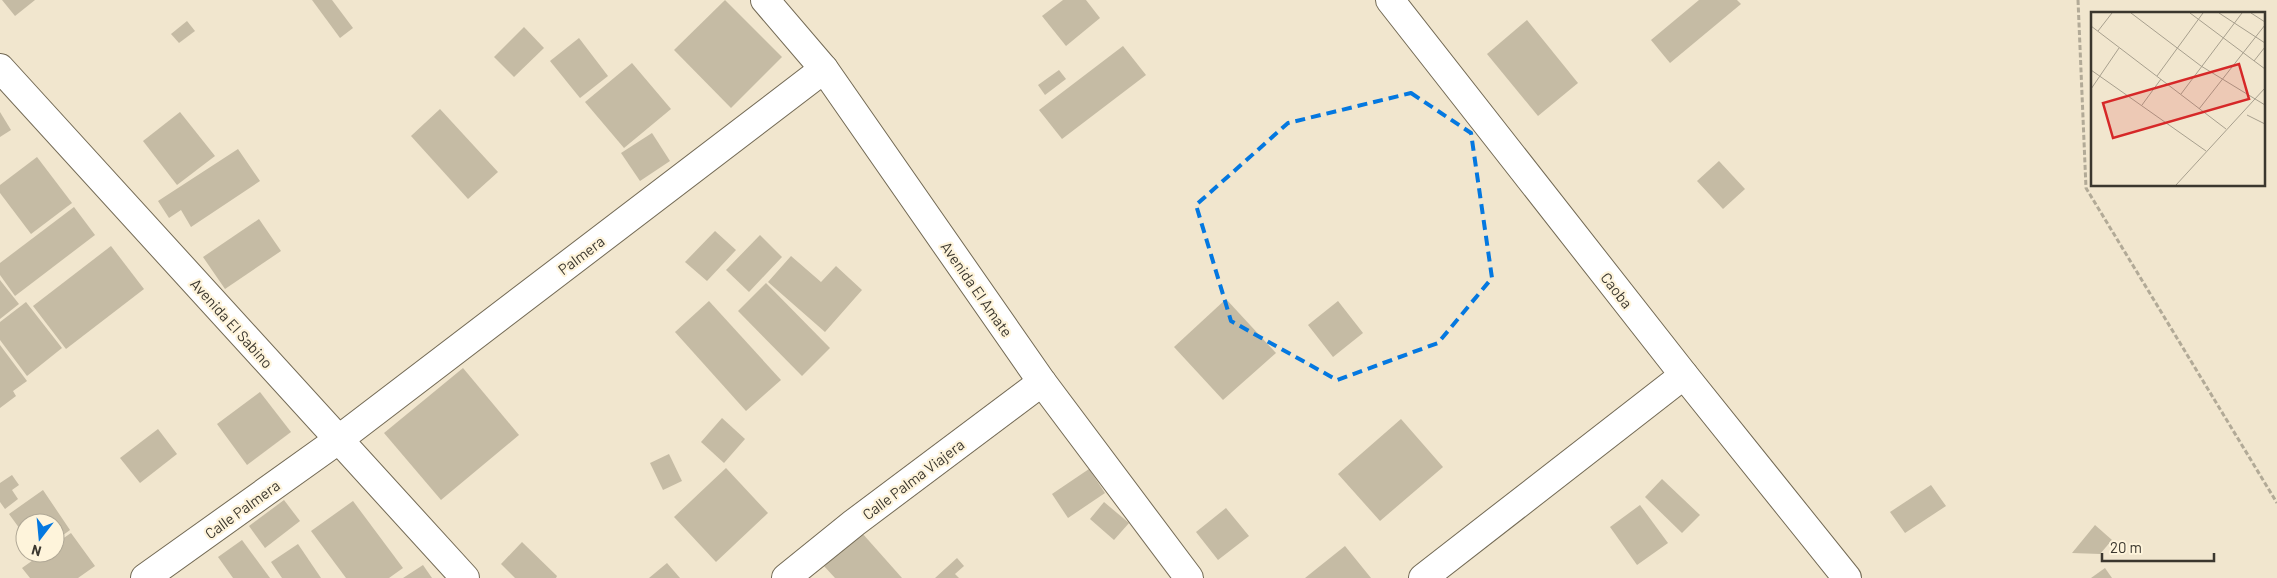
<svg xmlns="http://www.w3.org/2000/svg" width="2277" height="578" font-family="Barlow,sans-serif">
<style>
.building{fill:#c5bba4}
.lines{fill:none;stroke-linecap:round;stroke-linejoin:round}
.street-casing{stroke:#736a55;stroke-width:30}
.path{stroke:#b2aa97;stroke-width:3;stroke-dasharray:5 2.5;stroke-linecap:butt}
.street{stroke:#fff;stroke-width:28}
.marked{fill:none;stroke:#0478e0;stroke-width:4;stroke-dasharray:10 6;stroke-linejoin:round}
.labels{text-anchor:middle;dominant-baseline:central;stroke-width:4.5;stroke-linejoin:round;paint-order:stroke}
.street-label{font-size:15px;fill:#3b372e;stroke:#fef4db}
.inset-road{fill:none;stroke:#a8a08e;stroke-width:1}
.view{fill:#d62828;fill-opacity:0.15;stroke:#d62828;stroke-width:2.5}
.inset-edge{fill:none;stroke:#3b372e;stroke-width:2.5}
</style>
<rect width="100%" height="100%" fill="#f1e6ce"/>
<g class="building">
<polygon points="2,0 35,0 15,16"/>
<polygon points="312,0 332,0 353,28 340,38"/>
<polygon points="725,0 782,57 731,108 674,50"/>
<polygon points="1063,0 1086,0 1100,18 1066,46 1042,16"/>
<polygon points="1699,0 1737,0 1741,4 1670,63 1651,40"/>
<polygon points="1527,20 1578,83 1538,116 1487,54"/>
<polygon points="187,21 195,31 179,43 171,34"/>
<polygon points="524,27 544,48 514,77 494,57"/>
<polygon points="579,38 608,76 580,98 550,61"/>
<polygon points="1123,46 1146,75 1062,139 1039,110"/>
<polygon points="632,63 671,109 624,148 585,102"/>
<polygon points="1059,70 1066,79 1045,95 1038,85"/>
<polygon points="440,109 498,172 468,199 411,136"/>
<polygon points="0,112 11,130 0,137"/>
<polygon points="180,112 215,156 177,185 143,141"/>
<polygon points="652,133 670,161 640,181 621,153"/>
<polygon points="238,149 260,181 191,227 181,210 169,218 158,201"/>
<polygon points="37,157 72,203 31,234 0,193 0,185"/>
<polygon points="1719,161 1745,189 1723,209 1697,181"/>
<polygon points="74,207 95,235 15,296 0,275 0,263"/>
<polygon points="259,219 281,251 225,289 203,257"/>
<polygon points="715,231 736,250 707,281 685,262"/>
<polygon points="760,235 782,257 749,292 726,270"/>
<polygon points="111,246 144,289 66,349 33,306"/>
<polygon points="791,256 821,282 836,266 862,290 825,332 768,282"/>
<polygon points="0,280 19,304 0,319"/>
<polygon points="766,283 830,348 802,376 738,311"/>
<polygon points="1226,299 1276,353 1223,400 1174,347"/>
<polygon points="709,301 781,380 746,411 675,332"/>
<polygon points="1338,301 1363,333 1333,357 1308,325"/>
<polygon points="26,302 62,348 27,376 0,340 0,322"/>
<polygon points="0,345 27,381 13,391 16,396 0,408"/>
<polygon points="463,368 519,435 441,500 384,433"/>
<polygon points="260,392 291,432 247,465 217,424"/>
<polygon points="722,418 745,439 724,463 701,442"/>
<polygon points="1401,419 1443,467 1380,521 1338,474"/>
<polygon points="158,429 177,454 140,483 120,458"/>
<polygon points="669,454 682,481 663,490 650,463"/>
<polygon points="726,468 768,513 716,562 674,517"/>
<polygon points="1089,469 1105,493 1068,518 1052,494"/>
<polygon points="12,475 19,485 12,490 18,499 5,509 0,502 0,483"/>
<polygon points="1662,479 1700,515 1682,533 1645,497"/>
<polygon points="1931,485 1946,506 1905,533 1890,512"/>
<polygon points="43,490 70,530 55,541 55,523 25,523 25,536 9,514"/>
<polygon points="284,500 300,521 265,548 249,526"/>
<polygon points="353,501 403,568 389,578 346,578 311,531"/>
<polygon points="1104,502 1129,523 1114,540 1090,519"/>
<polygon points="1640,505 1668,543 1637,565 1610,527"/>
<polygon points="1226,508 1249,536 1218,560 1196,532"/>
<polygon points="2095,525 2112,540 2100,554 2072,553"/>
<polygon points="71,533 95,566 78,578 30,578 22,568 43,553 55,553 55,544"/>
<polygon points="862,533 902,578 835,578 824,566"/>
<polygon points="242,540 270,578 233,578 218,557"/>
<polygon points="522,542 557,576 556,578 515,578 501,564"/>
<polygon points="298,544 321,578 282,578 271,562"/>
<polygon points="1345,546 1371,578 1305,578"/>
<polygon points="957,558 964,566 955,574 959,578 935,578"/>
<polygon points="667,563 680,578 649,578"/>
<polygon points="423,565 432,578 403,578"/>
<polygon points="2105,568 2112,578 2091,578"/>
</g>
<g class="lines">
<g class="street-casing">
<g id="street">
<polyline points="765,0 824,69 1042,382 1189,578"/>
<polyline points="1390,0 1684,375 1847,578"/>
<polyline points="0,68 465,578"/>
<polyline points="145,578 338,440 824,69"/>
<polyline points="786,578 854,523 1042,382"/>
<polyline points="1423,578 1684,375"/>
</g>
</g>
<polyline class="path" points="2078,0 2086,188 2277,503"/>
<use href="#street" class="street"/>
</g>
<path class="marked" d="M 1411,93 L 1471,133 L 1492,278 L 1438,343 L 1337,380 L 1231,321 L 1196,205 L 1288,123 Z"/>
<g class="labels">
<g class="street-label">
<text transform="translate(581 255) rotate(-37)">Palmera</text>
<text transform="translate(977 289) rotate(55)">Avenida El Amate</text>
<text transform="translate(1617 290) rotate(52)">Caoba</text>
<text transform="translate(232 323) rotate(48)">Avenida El Sabino</text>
<text transform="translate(913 479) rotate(-37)">Calle Palma Viajera</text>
<text transform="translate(242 509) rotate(-36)">Calle Palmera</text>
</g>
</g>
<g transform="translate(2091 12)">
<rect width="174" height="174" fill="#f1e6ce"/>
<path class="inset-road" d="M 40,1 L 110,54 L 174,93M 99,1 L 174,57M 128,1 L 174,31M 160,1 L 174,10M 0,14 L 135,117M 7,19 L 21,1M 163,49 L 174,35M 0,58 L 115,139M 66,64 L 112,1M 0,77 L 28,36M 90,82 L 151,1M 51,93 L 70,67M 108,97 L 174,13M 156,103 L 174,112M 85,173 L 174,76"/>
<path class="view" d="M 148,52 L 158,87 L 22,126 L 12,91 Z"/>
<rect width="174" height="174" class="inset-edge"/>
</g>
<g transform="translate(40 538) rotate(196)"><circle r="24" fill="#fef4db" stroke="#b0a896"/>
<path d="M0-4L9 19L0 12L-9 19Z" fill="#0478e0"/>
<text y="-8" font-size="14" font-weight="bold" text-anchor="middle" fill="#3b372e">N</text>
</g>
<path d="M2102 553v8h112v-8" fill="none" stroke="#3b372e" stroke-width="2.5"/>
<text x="2110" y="553" font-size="15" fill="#3b372e" stroke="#fef4db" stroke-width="4" paint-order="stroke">20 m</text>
</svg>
